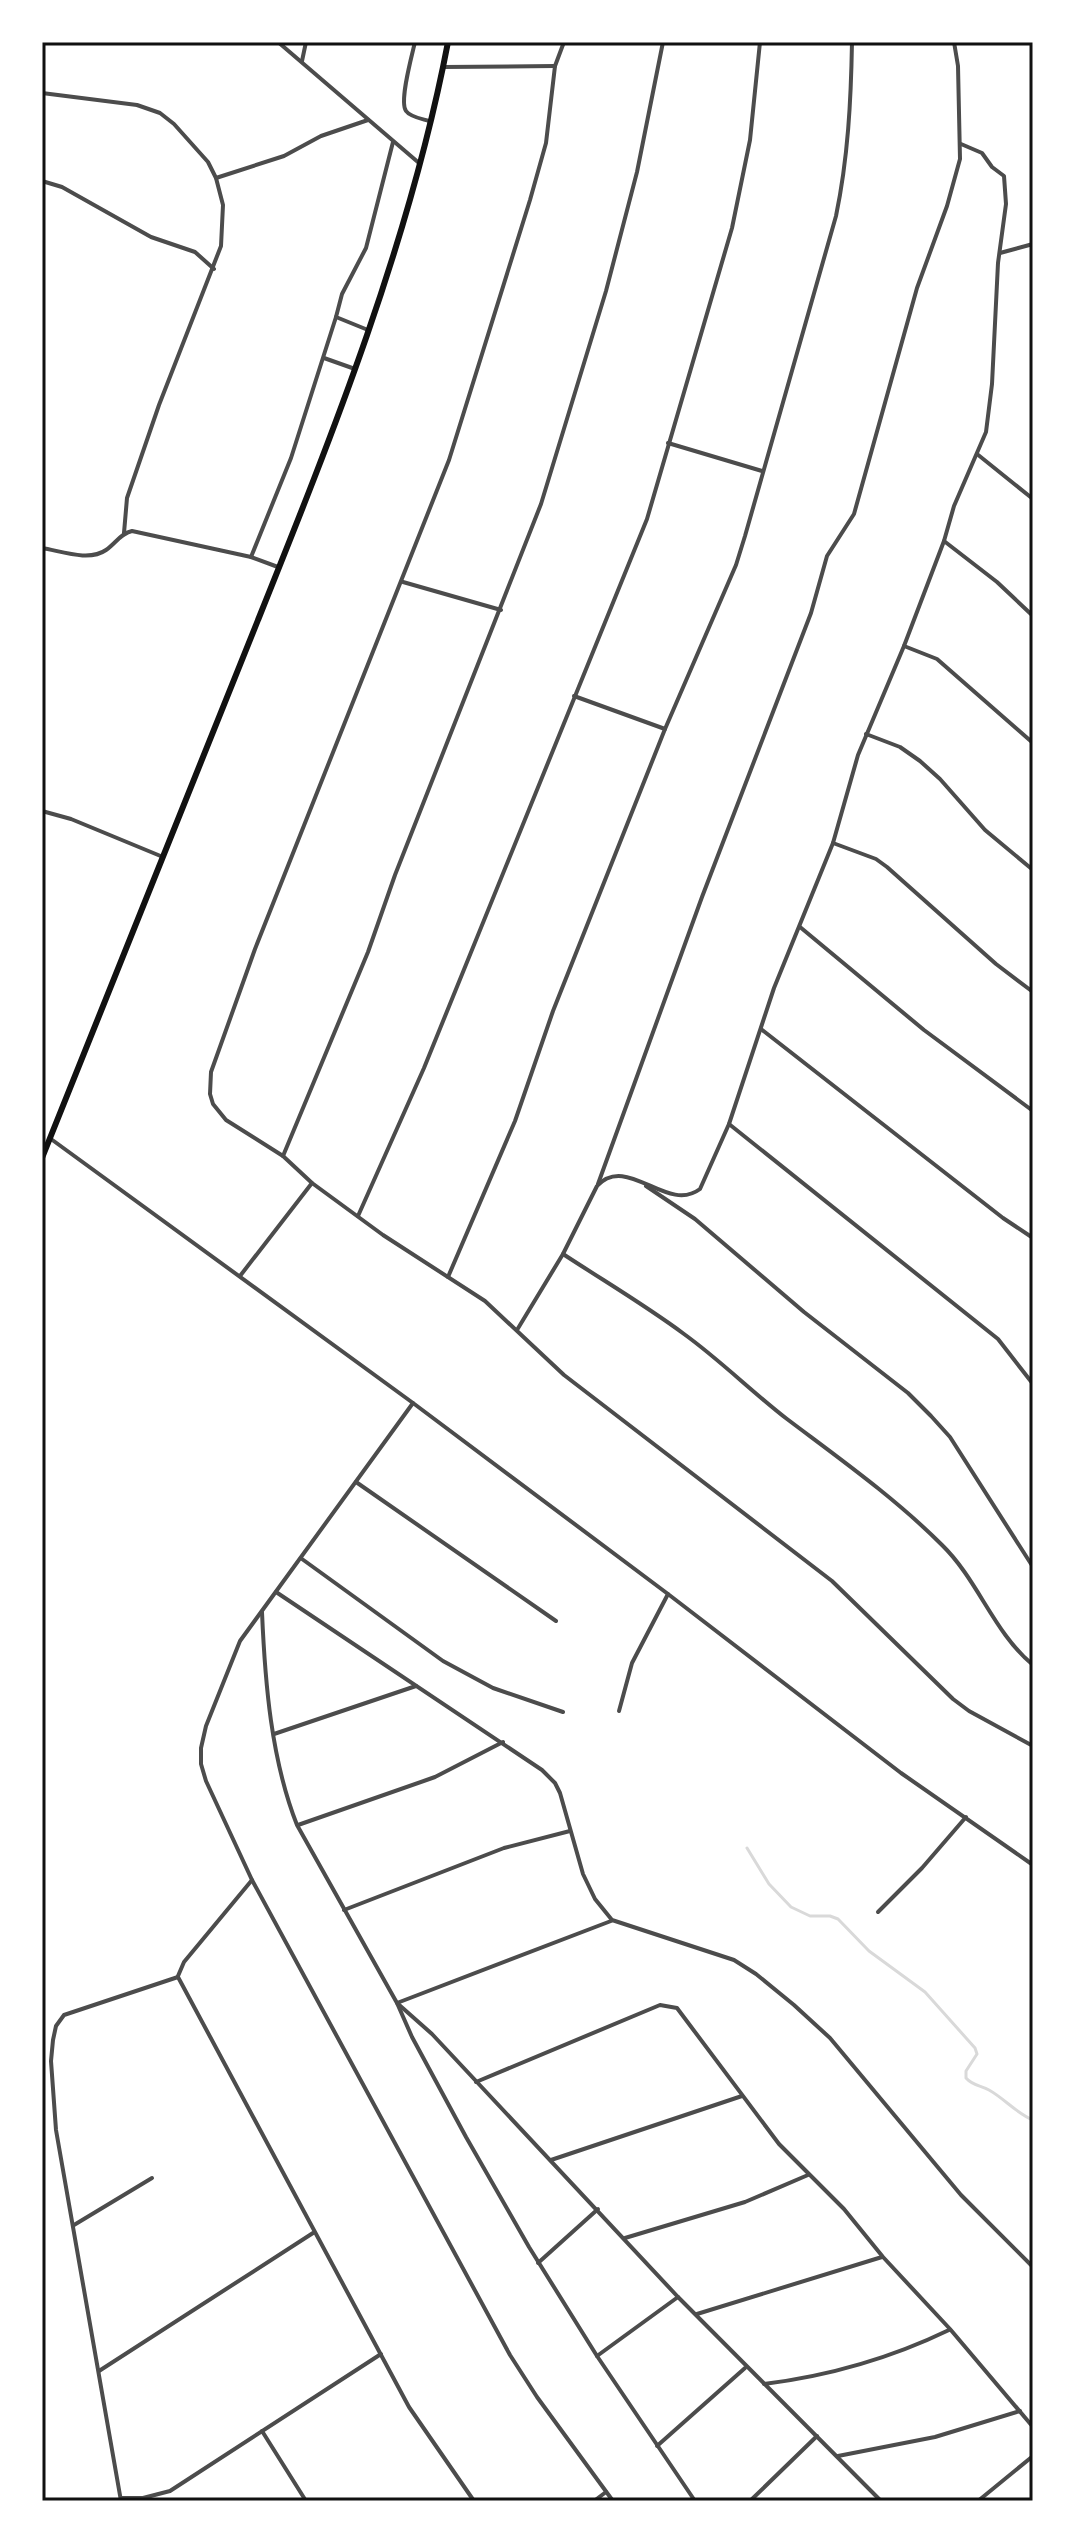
<svg xmlns="http://www.w3.org/2000/svg" width="1075" height="2543" font-family="Helvetica,sans-serif">
<style>
.lines{fill:none;stroke-linecap:round;stroke-linejoin:round}
.stream{stroke:#d9d9d9;stroke-width:3}
.minor{stroke:#4c4c4c;stroke-width:4}
.secondary{stroke:#111;stroke-width:6}
.neatline{fill:none;stroke:#111;stroke-width:3}
</style>
<rect width="100%" height="100%" fill="#fff"/>
<g class="lines">
<path class="stream" d="M 747,1848 L 769,1884 L 791,1907 L 810,1916 L 830,1916 L 838,1919 L 869,1951 L 925,1992 L 975,2048 L 977,2054 L 966,2071 L 966,2078 C 973,2086 980,2085 989,2090 C 1005,2099 1016,2113 1033,2120"/>
<g class="minor">
<polyline points="278,42 419,163"/>
<path d="M 415,42 C 412,55 399,102 406,111 C 410,117 423,119 429,121"/>
<polyline points="564,42 555,66 546,143 530,200 449,460 255,949 211,1072 210,1094 213,1104 226,1120 283,1156 312,1183 383,1235 485,1301 564,1375 832,1581 953,1699 969,1711 1033,1746"/>
<polyline points="302,61 306,42"/>
<polyline points="443,67 555,66"/>
<polyline points="42,93 137,105 160,113 174,124 208,162 216,178 223,205 221,246 159,405 127,498 124,533"/>
<polyline points="216,178 284,156 321,136 368,120"/>
<polyline points="42,181 62,187 151,237 195,252 214,269"/>
<polyline points="1000,253 1033,244"/>
<polyline points="368,330 336,317 342,294 366,248 393,142"/>
<polyline points="324,358 355,369"/>
<polyline points="668,443 762,471"/>
<polyline points="977,454 1033,499"/>
<polyline points="944,541 997,582 1033,616"/>
<path d="M 42,548 C 61,551 89,562 106,550 C 116,543 120,534 132,531 L 251,557 L 278,567"/>
<polyline points="251,557 291,458 336,317"/>
<polyline points="403,582 501,610"/>
<polyline points="904,646 937,659 1033,743"/>
<polyline points="574,696 665,729"/>
<polyline points="866,734 900,747 920,761 940,779 985,830 1033,870"/>
<polyline points="42,811 71,819 163,857"/>
<polyline points="833,843 876,859 887,867 996,964 1033,992"/>
<polyline points="800,927 924,1030 1033,1111"/>
<polyline points="761,1029 1003,1218 1033,1238"/>
<polyline points="729,1124 998,1339 1033,1384"/>
<polyline points="51,1139 413,1403 668,1594 901,1773 1033,1865"/>
<polyline points="283,1156 368,952 395,875 541,504 606,291 637,172 663,42"/>
<polyline points="598,1184 702,897 811,613 827,556 854,514 917,288 947,206 960,159 958,66 954,42"/>
<polyline points="646,1186 695,1219 804,1312 908,1393 931,1416 950,1437 1033,1567"/>
<polyline points="358,1216 424,1068 647,519 732,228 750,140 760,42"/>
<path d="M 563,1254 C 604,1281 645,1305 684,1334 C 720,1360 752,1392 787,1419 C 840,1459 895,1498 942,1545 C 978,1580 994,1633 1033,1665"/>
<polyline points="240,1276 312,1183"/>
<path d="M 448,1277 L 515,1121 L 553,1011 L 665,729 L 736,565 L 745,536 L 836,216 C 848,158 851,101 852,42"/>
<path d="M 517,1330 L 563,1254 L 597,1186 C 627,1153 667,1214 700,1189 L 729,1124 L 774,988 L 833,843 L 858,755 L 904,646 L 944,541 L 954,506 L 986,432 L 992,384 L 998,263 L 1006,204 L 1004,176 L 992,167 L 982,153 L 961,144"/>
<polyline points="413,1403 240,1641 206,1726 201,1748 201,1764 206,1781 252,1880 510,2355 537,2397 613,2501"/>
<polyline points="356,1482 556,1621"/>
<polyline points="302,1559 443,1661 493,1688 563,1712"/>
<polyline points="276,1592 542,1770 555,1783 560,1793 583,1874 595,1899 612,1920 734,1960 756,1974 794,2005 830,2038 961,2195 1033,2267"/>
<path d="M 262,1612 C 265,1682 271,1759 297,1825 L 397,2003 L 432,2034 L 678,2297 L 881,2501"/>
<polyline points="619,1711 632,1663 668,1594"/>
<polyline points="274,1734 416,1686"/>
<polyline points="298,1825 435,1777 503,1742"/>
<polyline points="344,1910 504,1848 570,1831"/>
<polyline points="878,1912 922,1868 966,1817"/>
<polyline points="611,1921 397,2003 412,2037 466,2137 529,2247 597,2356 695,2501"/>
<polyline points="178,1976 184,1962 252,1880"/>
<polyline points="178,1977 409,2407 474,2501"/>
<polyline points="476,2082 660,2005 677,2008 779,2144 844,2209 883,2257 950,2329 1033,2427"/>
<polyline points="551,2160 742,2096"/>
<polyline points="74,2225 152,2178"/>
<polyline points="625,2238 745,2202 808,2175"/>
<polyline points="538,2263 598,2209"/>
<polyline points="697,2314 882,2257"/>
<polyline points="597,2356 678,2297"/>
<polyline points="99,2371 313,2233"/>
<path d="M 764,2384 C 828,2376 891,2358 949,2330"/>
<polyline points="262,2431 306,2501"/>
<polyline points="657,2446 745,2368"/>
<polyline points="838,2456 935,2437 1020,2411"/>
<polyline points="121,2498 143,2498 170,2491 381,2354"/>
<polyline points="121,2501 56,2130 51,2061 53,2040 56,2026 64,2015 178,1977"/>
<polyline points="594,2501 606,2492"/>
<polyline points="750,2501 817,2436"/>
<polyline points="978,2501 1033,2456"/>
</g>
<path class="secondary" d="M 42,1158 C 114,978 186,799 258,620 C 333,433 410,241 448,42"/>
</g>
<rect width="1075" height="2543" fill="none" stroke="#ffffff" stroke-width="88"/>
<rect x="44" y="44" width="987" height="2455" class="neatline"/>
</svg>
